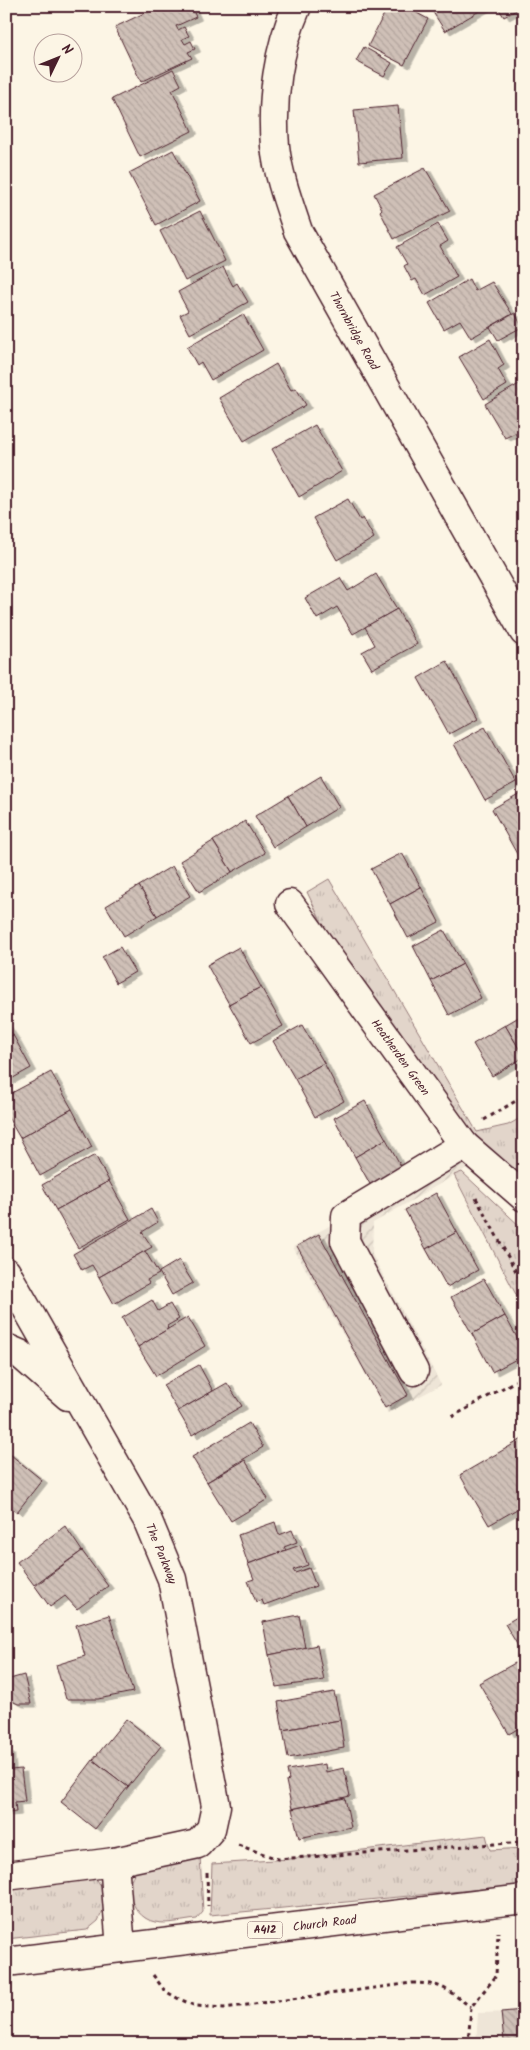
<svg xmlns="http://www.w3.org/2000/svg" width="530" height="2050" font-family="Kalam,sans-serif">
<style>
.built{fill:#eee5d7}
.industrial{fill:url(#industrial-furrows)}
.grass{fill:url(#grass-tufts);stroke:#967a7a}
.building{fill:url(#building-back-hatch);stroke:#4a1f2b;filter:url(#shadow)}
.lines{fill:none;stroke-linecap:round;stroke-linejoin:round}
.minor-casing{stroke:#4a1f2b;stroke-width:31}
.major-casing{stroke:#4a1f2b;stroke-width:31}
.path{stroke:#4a1f2b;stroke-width:3;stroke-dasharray:4 4;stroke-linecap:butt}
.minor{stroke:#fcf5e5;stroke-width:28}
.major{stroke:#fcf5e5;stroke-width:28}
.labels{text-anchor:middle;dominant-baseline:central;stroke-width:4;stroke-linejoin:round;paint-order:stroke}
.shield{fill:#fcf5e5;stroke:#7f5f63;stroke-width:1}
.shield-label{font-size:11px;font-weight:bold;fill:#4a1f2b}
.street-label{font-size:12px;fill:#4a1f2b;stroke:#fcf5e5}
</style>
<defs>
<pattern id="industrial-furrows" width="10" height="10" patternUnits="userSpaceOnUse" patternTransform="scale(1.25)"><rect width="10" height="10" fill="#eee5d7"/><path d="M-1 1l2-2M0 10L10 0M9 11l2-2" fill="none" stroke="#cec4b9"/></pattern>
<pattern id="grass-tufts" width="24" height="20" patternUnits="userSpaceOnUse" patternTransform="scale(1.25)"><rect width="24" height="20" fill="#e2d5ca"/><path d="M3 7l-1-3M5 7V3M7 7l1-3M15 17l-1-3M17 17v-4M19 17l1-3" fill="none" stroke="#c3b6ae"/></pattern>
<pattern id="building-back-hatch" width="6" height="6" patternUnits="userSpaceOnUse" patternTransform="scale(1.25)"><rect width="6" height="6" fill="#cfc0b7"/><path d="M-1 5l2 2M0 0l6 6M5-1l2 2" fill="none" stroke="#b3a59e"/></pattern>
<filter id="shadow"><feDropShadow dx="5.5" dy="3" stdDeviation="0" flood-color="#0004"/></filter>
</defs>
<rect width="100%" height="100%" fill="#fcf5e5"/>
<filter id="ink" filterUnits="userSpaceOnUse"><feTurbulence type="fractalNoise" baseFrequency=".02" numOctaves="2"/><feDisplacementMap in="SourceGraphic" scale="10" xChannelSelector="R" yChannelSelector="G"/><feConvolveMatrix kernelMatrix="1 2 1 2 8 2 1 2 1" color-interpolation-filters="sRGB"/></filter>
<g filter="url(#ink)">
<polygon class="built" points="515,2012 524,2044 476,2044 478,2013"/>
<polygon class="industrial" points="443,1152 467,1168 373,1223 372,1254 441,1385 388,1413 293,1247 408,1180"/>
<g class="grass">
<polygon points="329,879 477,1132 508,1125 524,1116 524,1197 356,994 307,892"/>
<polygon points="462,1172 524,1230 524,1310 454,1175"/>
<polygon points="486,1835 490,1850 524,1848 524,1885 210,1915 212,1864 289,1859"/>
<path d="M 200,1856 L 203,1912 L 197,1919 C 185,1920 167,1925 155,1922 C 129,1917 118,1874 147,1864 C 163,1859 183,1859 200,1856 Z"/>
<polygon points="81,1872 97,1880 105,1891 106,1904 98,1921 87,1930 6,1939 6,1881"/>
</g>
<g class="building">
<polygon points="159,6 191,6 196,17 176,26 178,30 184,27 189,36 182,39 185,44 191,41 195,49 188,52 192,58 141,82 115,27"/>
<polygon points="388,6 404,6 428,19 404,65 368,46"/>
<polygon points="429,6 488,6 445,31"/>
<polygon points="497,6 517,6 518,9 504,17"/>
<polygon points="364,47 392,63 384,76 356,61"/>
<polygon points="173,69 181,85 172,90 192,131 140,157 112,99"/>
<polygon points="398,106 403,158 359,162 354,110"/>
<polygon points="173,150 200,201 156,225 129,173"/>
<polygon points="425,168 450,211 394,239 380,211 382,209 374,194"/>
<polygon points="200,211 225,261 185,281 160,231"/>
<polygon points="438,224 448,241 440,246 457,277 425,295 416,279 412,281 404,266 407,264 397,247"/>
<polygon points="223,267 233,286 237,283 248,302 190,334 180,315 188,311 178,292"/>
<polygon points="469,279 475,291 492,282 512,314 471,338 460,320 444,329 429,303"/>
<polygon points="515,313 522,327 498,340 490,327"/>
<polygon points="243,314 263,350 211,380 201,362 197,365 187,347"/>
<polygon points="490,339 504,365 498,369 507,385 484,399 459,357"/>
<polygon points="276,364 291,390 296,388 306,405 244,441 219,398"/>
<polygon points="524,381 524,445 522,446 515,433 505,438 485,404"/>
<polygon points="315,425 342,471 299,497 272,449"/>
<polygon points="524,461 524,472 519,464"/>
<polygon points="348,499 360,520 363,518 374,538 337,560 313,518"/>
<polygon points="376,574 397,609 353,634 337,607 317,619 305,598 340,578 348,591"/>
<polygon points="397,609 417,644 372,669 362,652 375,645 365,627"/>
<polygon points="447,661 478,718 449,734 418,678"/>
<polygon points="485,727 516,783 485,800 454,744"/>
<polygon points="321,776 339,807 306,827 288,796"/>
<polygon points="522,792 524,862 522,863 492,809"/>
<polygon points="288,796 306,827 273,847 255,816"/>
<polygon points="245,821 265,853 232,872 213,841"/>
<polygon points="213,841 232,872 199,892 180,861"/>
<polygon points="402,853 421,887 390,904 371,869"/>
<polygon points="172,866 190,896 157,916 139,886"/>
<polygon points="139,886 157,916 124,936 106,906"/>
<polygon points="421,887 439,922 408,938 390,904"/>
<polygon points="444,930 463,964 431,981 413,946"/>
<polygon points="120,947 135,972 116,983 102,957"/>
<polygon points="239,947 261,987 229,1004 207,965"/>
<polygon points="463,964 481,998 449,1015 431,981"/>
<polygon points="261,987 283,1026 251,1043 229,1004"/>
<polygon points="524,1014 524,1057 505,1025"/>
<polygon points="6,1024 13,1035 6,1039"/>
<polygon points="302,1025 324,1063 295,1079 273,1041"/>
<polygon points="505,1025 524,1057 492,1076 473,1044"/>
<polygon points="13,1035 31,1068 6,1082 6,1039"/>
<polygon points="324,1063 344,1101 315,1117 295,1079"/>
<polygon points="51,1072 72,1109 20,1138 6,1114 6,1096"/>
<polygon points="365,1101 386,1139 355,1157 334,1118"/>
<polygon points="72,1109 92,1147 40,1176 20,1138"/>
<polygon points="386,1139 407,1177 376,1195 355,1157"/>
<polygon points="95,1155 109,1181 56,1210 42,1185"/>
<polygon points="109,1181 130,1219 78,1248 56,1210"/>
<polygon points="436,1193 457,1232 426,1249 405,1210"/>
<polygon points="151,1209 158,1222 142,1232 152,1247 99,1277 92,1265 82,1270 73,1254"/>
<polygon points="457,1232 478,1270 447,1287 426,1249"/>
<polygon points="319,1234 408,1395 385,1408 297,1246"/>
<polygon points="145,1251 159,1274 147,1280 149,1283 114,1304 99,1277"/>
<polygon points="179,1260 193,1283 172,1295 159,1272"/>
<polygon points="484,1279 505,1316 472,1334 451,1297"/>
<polygon points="152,1300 158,1311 170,1304 179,1319 167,1326 168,1329 138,1347 122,1318"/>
<polygon points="505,1316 524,1350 524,1355 492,1372 472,1334"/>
<polygon points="188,1317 205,1346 156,1376 138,1347"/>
<polygon points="199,1365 213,1391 178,1411 163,1385"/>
<polygon points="227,1383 242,1406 192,1435 178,1411"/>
<polygon points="249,1423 263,1447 207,1482 192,1457"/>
<polygon points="524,1438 524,1505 489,1525 460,1475"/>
<polygon points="6,1451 42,1480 17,1512 6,1503"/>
<polygon points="245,1460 268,1499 231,1521 207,1482"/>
<polygon points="275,1522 279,1535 292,1530 297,1542 284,1547 286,1550 248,1564 238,1535"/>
<polygon points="65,1526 82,1551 34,1585 17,1562"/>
<polygon points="300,1545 308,1565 293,1570 295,1573 309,1568 316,1586 264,1605 262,1600 256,1602 248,1581 254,1579 248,1564"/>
<polygon points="82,1551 108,1586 77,1609 65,1596 50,1607 35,1586"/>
<polygon points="524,1613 524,1656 505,1624"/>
<polygon points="109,1615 133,1692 98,1699 66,1699 56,1665 85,1656 76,1625"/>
<polygon points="299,1615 305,1648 269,1655 263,1622"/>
<polygon points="317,1645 324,1680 276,1687 269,1655"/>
<polygon points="524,1658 524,1725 509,1734 479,1683"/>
<polygon points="24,1675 31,1704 18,1704 6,1698 6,1680"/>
<polygon points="334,1692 340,1720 283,1730 278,1702"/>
<polygon points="126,1719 161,1746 128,1787 93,1760"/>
<polygon points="340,1720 344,1748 288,1758 283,1730"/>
<polygon points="6,1751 9,1751 11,1770 21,1769 25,1801 15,1802 16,1812 6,1813"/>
<polygon points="93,1760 128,1787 95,1829 61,1802"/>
<polygon points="325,1764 326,1772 344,1768 350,1796 292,1809 286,1781 289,1780 287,1770"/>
<polygon points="345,1798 351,1827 299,1838 292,1809"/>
<polygon points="524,2010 524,2040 504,2041 501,2012"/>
<polygon points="524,2040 524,2044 504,2044 504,2041"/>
</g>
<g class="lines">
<g class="minor-casing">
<g id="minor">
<path id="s1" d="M 297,6 C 278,49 271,100 275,146 C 278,175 289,204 298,231 L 524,632"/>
<path id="s2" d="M 290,904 L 464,1145 L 524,1197"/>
<path id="s3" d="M 6,1272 L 147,1519 L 172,1579 L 216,1806 L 211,1829 L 198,1844 L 114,1862 L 6,1876"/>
<polyline points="6,1348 20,1354 68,1396"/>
<polyline points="414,1371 345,1241 346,1216 464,1145"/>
<polyline points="114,1862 121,1948"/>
</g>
</g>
<g class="major-casing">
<g id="major">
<path id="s4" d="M 6,1962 L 524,1899"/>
</g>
</g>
<g class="path">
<polyline points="484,1120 524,1096"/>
<polyline points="476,1198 524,1286"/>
<polyline points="452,1417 524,1376"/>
<polyline points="238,1845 278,1859 524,1842"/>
<polyline points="207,1873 208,1906"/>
<path d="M 153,1975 L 165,1991 L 179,1999 L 196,2006 L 224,2008 L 412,1983 C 445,1983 446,1990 471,2007"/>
<polyline points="468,2044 471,2007 496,1976 498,1932"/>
</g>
<use href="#minor" class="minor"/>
<use href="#major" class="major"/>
</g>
</g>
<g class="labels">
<rect class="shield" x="247.5" y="1921.5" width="35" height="17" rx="4"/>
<g class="shield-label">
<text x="265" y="1930">A412</text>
</g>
<g class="street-label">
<text stroke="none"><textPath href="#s1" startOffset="346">Thornbridge Road</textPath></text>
<text stroke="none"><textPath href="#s2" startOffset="189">Heatherden Green</textPath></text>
<text stroke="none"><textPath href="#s3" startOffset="322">The Parkway</textPath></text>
<text stroke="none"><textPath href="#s4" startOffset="321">Church Road</textPath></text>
</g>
</g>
<rect width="530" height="2050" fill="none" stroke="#fcf5e5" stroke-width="25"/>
<rect x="12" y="12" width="505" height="2025" fill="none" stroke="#4a1f2b" stroke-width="2" filter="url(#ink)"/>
<g transform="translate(58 58) rotate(47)"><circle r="24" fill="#fcf5e5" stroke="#b59f9b"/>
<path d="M0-4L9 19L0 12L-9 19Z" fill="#4a1f2b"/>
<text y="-8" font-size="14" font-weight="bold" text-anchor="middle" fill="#4a1f2b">N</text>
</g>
</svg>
